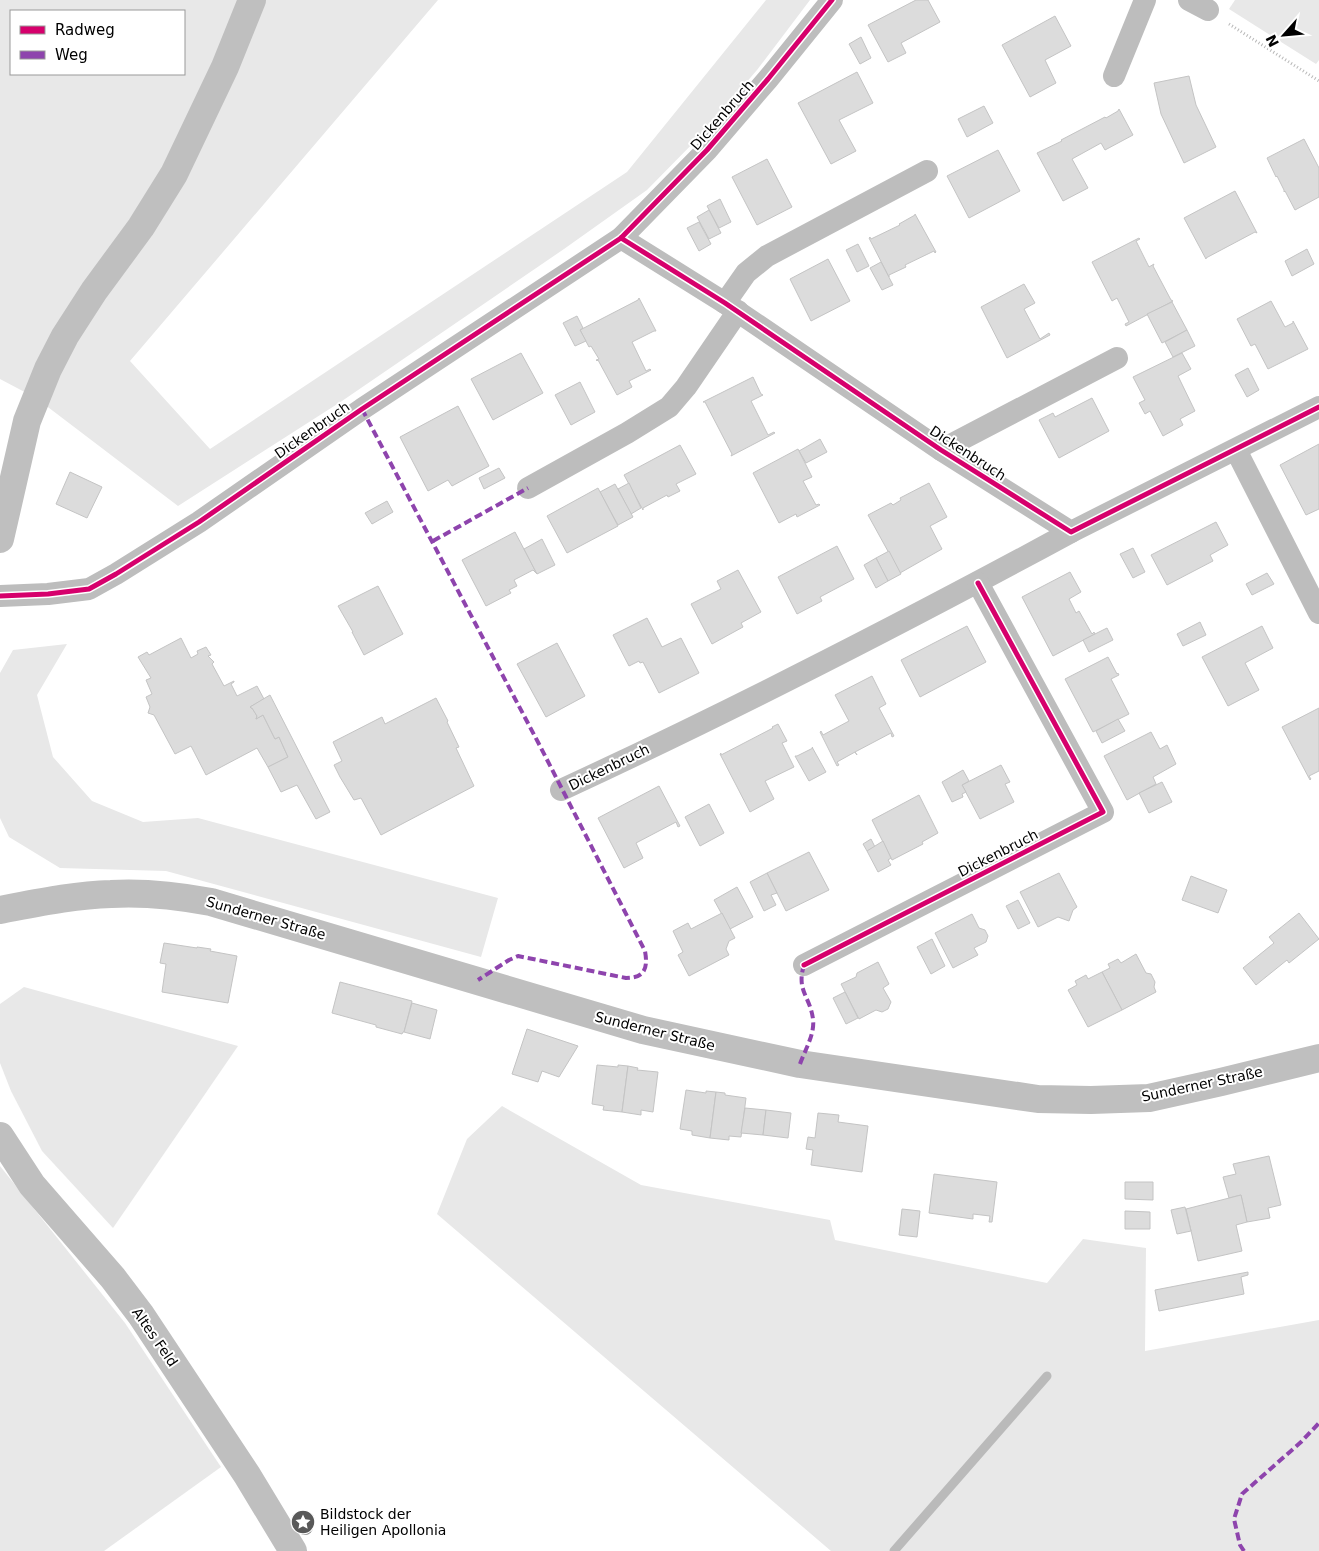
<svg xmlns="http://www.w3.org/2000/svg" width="1319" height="1551" font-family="'DejaVu Sans',sans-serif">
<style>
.green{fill:#e8e8e8;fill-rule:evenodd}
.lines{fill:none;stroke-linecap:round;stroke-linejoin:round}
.stream{stroke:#bababa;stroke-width:9}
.building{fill:#dcdcdc;stroke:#c4c4c4}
.path{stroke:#b8b8b8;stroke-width:3;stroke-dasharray:1 2.5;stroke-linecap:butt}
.street{stroke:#bdbdbd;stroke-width:22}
.secondary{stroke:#bfbfbf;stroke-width:28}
.quiet{stroke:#8e44ad;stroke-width:4;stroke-dasharray:8 4;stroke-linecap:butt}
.cycleway-casing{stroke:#fff;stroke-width:8}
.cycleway{stroke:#d6006c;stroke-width:5}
.tree{fill:#8c8c8c}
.labels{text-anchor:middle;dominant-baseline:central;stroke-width:4;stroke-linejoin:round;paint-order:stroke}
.street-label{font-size:14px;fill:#000;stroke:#fff}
.poi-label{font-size:14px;fill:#000;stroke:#fff;text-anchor:start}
</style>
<rect width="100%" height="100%" fill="#fff"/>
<g class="green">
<path d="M 0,0 L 438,0 L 130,361 L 210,449 L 627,172 L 766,0 L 810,0 L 757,70 L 702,134 L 647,190 L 564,249 L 342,401 L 178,506 L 36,398 L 0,379 ZM 11,11 L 184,11 L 184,74 L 11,74 Z"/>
<polygon points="1235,0 1319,0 1319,60 1316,64 1229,9"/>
<polygon points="67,644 37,695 53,757 92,801 143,822 198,818 498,898 481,957 166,871 60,868 9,837 0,818 0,673 13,650"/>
<polygon points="24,987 238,1046 113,1228 42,1151 11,1091 0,1063 0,1004"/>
<polygon points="502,1106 641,1185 830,1220 835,1240 1047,1283 1083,1239 1146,1248 1145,1351 1319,1320 1319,1551 831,1551 437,1214 467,1139"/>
<polygon points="0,1166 125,1323 221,1467 104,1551 0,1551"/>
</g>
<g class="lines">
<polyline class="stream" points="894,1551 1047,1376"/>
</g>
<g class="building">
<polygon points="916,0 928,0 940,22 901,43 906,53 888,62 868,25"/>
<polygon points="1055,16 1071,46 1045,60 1056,83 1030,97 1002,45"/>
<polygon points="861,37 871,58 860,64 849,44"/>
<polygon points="857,72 873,103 839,120 856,151 831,164 798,103"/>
<polygon points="1189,76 1196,105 1216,147 1184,163 1161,114 1154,83"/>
<polygon points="984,106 993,123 967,137 958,119"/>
<polygon points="1119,109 1133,135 1105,150 1101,143 1072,159 1088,188 1063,201 1037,153 1062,141 1061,140 1105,117 1106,118 1118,111"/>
<polygon points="1304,139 1319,168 1319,197 1295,210 1285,191 1284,192 1284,190 1277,176 1276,177 1267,158"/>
<polygon points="998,150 1020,191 969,218 947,176"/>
<polygon points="767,159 792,207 757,225 732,177"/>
<polygon points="1235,191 1257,233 1255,232 1206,258 1206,259 1184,218"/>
<polygon points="720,199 731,222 719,228 707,206"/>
<polygon points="709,210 721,233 709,239 697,217"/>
<polygon points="915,214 936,252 935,253 934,251 905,265 906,267 889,275 889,277 869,238 870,237 871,239 900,225 899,224 915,215"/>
<polygon points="699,222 711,244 699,251 687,228"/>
<polygon points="1139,238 1140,239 1136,241 1149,267 1154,264 1153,266 1171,300 1173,301 1126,326 1125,324 1129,322 1117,298 1112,301 1092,262"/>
<polygon points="858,244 869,266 857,272 846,250"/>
<polygon points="1307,249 1314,264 1292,276 1285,261"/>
<polygon points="828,259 850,301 811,321 790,279"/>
<polygon points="881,262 893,285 882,290 870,268"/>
<polygon points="1024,284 1035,303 1024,309 1040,339 1049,333 1050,335 1007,358 981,307"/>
<polygon points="639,298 656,331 654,331 632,342 646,371 650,369 651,370 629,381 632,387 617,395 598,360 597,361 596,360 599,359 591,346 589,347 580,330 638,300"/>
<polygon points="1271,301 1285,327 1293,323 1293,321 1308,349 1268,369 1255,344 1251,346 1237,319"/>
<polygon points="1172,302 1187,330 1162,343 1147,314"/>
<polygon points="577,316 583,328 580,330 586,341 575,346 563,323"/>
<polygon points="1187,330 1195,346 1173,357 1165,342"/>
<polygon points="521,353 543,393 493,420 471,379"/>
<polygon points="1182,353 1191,369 1178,376 1195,411 1180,419 1183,425 1163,436 1150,411 1145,414 1139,403 1145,400 1133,377"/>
<polygon points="1248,368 1259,390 1247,397 1235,375"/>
<polygon points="753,377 761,394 763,395 751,401 768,435 774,432 775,433 731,456 732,454 705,402 703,402"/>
<polygon points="580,382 595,412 571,425 555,395"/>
<polygon points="1092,398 1109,431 1059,458 1039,420 1053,413 1055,417"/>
<polygon points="458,406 489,466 452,486 448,480 428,491 400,437"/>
<polygon points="820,439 827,452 806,463 799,451"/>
<polygon points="1319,444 1319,509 1306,515 1280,465"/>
<polygon points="680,445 696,474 676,484 680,491 668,497 667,495 643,508 643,510 624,475"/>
<polygon points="798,449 812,477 803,481 816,505 819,504 820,505 797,517 796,514 779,523 753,473"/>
<polygon points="499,468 505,478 484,489 479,478"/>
<polygon points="70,472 102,487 87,518 56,504"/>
<polygon points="629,483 641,508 631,514 618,489"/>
<polygon points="929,483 947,517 930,526 942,549 900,573 868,515 891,503 893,505 901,500 900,498"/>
<polygon points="615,484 633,517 618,525 600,492"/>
<polygon points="598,488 618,526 567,553 547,516"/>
<polygon points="387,501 393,512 372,524 365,513"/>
<polygon points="1216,522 1228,545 1210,555 1213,561 1167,585 1151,555"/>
<polygon points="515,532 537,574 533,570 514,580 517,586 509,590 511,593 486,606 462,560"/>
<polygon points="542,539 555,565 537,574 524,549"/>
<polygon points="837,546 854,579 820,597 822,601 797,614 778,577"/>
<polygon points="1133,548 1145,572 1133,578 1120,554"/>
<polygon points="889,551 901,574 888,581 876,558"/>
<polygon points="876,558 888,581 876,588 864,565"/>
<polygon points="738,570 761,612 741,623 743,627 712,644 691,604 721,589 717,581"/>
<polygon points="1070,572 1081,592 1069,599 1076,613 1079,611 1092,634 1094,632 1095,634 1053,656 1022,597"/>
<polygon points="1267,573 1274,584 1252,595 1246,584"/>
<polygon points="378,586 403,634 364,655 352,632 353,632 338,606"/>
<polygon points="647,618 662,647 681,638 699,673 659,693 643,662 640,663 639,661 629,666 613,635"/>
<polygon points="1200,622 1206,635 1183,646 1177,634"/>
<polygon points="967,626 986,662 920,697 901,660"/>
<polygon points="1262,626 1273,648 1245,663 1259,690 1228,706 1202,657"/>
<polygon points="1107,628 1113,640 1089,652 1083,640"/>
<polygon points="181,638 191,658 198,654 197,651 206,647 211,655 208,656 214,662 212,664 224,686 234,681 234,682 231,684 237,696 257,686 264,699 250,707 251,708 252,708 257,716 256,719 263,715 275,739 279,737 288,757 268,767 257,748 206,775 191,746 175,754 154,715 148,713 150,707 146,697 152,694 146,680 151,678 138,657 147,652 149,655"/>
<polygon points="557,643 585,696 546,717 517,664"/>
<polygon points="1108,657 1117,674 1118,673 1119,675 1111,679 1129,714 1093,732 1065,679"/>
<polygon points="872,676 886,704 879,708 894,736 892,737 891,733 855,752 857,755 855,752 837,762 839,765 837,766 820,732 821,731 823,735 849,721 835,695"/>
<polygon points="270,695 330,812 316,819 297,785 281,792 268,767 288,757 279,737 275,739 263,715 256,719 257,716 252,708 251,708 250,707"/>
<polygon points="436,698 448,721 447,722 459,747 456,748 474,786 381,835 361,798 354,800 340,777 334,765 342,761 333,742 382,717 385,724"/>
<polygon points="1319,708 1319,771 1309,776 1311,779 1310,780 1282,727"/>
<polygon points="1118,719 1125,731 1102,743 1096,731"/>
<polygon points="778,724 787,741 782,743 794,767 765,781 774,799 750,812 720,754 721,753 721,755 773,728 772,727"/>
<polygon points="1151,732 1160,749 1167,745 1176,764 1153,777 1156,784 1127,800 1104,756"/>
<polygon points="812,747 826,772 809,781 795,756 797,756 813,748"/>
<polygon points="1001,765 1010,782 1005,784 1014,802 980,819 962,785"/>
<polygon points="963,770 969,781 962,785 966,792 962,794 963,797 952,802 942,782"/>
<polygon points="1162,782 1172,802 1149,813 1139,793"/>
<polygon points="659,786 680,826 678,827 676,822 636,843 643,858 624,868 598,818"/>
<polygon points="919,795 938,833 922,842 923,844 892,860 872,820"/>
<polygon points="709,804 724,833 700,846 685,817"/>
<polygon points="871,839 875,847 867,851 863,844"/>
<polygon points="883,841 891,858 888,860 891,865 878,872 867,851"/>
<polygon points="809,852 829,890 786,911 767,873"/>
<polygon points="767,873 777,893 771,895 776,905 764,911 750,882"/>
<polygon points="1059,873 1077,907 1073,910 1069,921 1058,917 1038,927 1020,892"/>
<polygon points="1191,876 1227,890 1218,913 1182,900"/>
<polygon points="737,887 753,917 730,929 714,900"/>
<polygon points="1018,900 1030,923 1018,929 1006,906"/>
<polygon points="722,913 735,938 729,941 726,949 729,955 689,976 678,955 683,952 673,931 688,923 691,929"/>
<polygon points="1299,913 1319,939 1289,963 1287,960 1256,985 1243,968 1274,943 1269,937"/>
<polygon points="972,914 979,928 985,930 988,936 986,942 974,948 978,955 953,968 935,933"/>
<polygon points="932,939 945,966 931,974 917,947"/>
<polygon points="164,943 197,948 197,947 211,949 210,951 237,956 228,1003 162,992 166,964 160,963"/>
<polygon points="1136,954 1146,973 1151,974 1155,982 1154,987 1156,992 1122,1010 1102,972 1110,968 1108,964 1118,959 1121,963"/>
<polygon points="878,962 889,984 883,988 891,1002 888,1009 882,1012 876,1010 859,1019 841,984 856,977 857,973"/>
<polygon points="1102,972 1122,1010 1088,1027 1068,990 1077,985 1075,981 1086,975 1088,979"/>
<polygon points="340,982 412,1001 404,1032 403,1032 402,1034 376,1027 376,1025 332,1013"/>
<polygon points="845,992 858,1018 846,1024 833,998"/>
<polygon points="412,1003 437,1010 430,1039 404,1032"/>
<polygon points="527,1029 578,1046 559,1077 542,1071 538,1082 512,1074"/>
<polygon points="597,1065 618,1067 618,1065 628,1066 622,1112 603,1110 604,1106 592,1104"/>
<polygon points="628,1066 638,1068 637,1070 658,1072 653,1112 641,1110 641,1115 622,1112"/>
<polygon points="686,1090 706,1093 706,1091 716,1092 710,1138 692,1135 692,1131 680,1129"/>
<polygon points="716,1092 725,1093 725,1095 746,1098 741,1137 729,1136 729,1140 710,1138"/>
<polygon points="745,1108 766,1110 763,1135 741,1133"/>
<polygon points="766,1110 791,1113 788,1138 763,1135"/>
<polygon points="818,1113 839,1115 838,1122 868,1126 862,1172 811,1165 813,1150 806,1149 808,1137 815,1138"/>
<polygon points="1269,1156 1281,1205 1268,1208 1270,1218 1247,1222 1241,1195 1229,1198 1223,1177 1236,1174 1233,1164"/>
<polygon points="934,1174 997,1182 992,1222 989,1222 990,1216 973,1214 973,1219 929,1213"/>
<polygon points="1125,1182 1153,1182 1153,1200 1125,1199"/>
<polygon points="1241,1195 1247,1222 1236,1225 1242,1251 1198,1261 1186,1209"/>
<polygon points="1185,1207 1191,1231 1177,1234 1171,1210"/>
<polygon points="902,1209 920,1211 917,1237 899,1235"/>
<polygon points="1125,1211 1150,1212 1150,1229 1125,1229"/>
<polygon points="1248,1272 1248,1275 1241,1277 1244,1294 1159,1311 1155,1290"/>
</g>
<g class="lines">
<polyline class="path" points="1229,24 1319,81"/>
<g class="street">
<polyline points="1189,0 1208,10"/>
<polyline points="1114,76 1145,0"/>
<polyline points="621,238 725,303 941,450 1071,532 1319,407"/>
<polyline points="725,303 746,273 767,256 927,171"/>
<polyline points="941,450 1117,358"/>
<polyline points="1236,450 1319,613"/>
<polyline points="528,488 627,433 669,407 686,387 738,311"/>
<polyline points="0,596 48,594 89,589 116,574 199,522 362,409 621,238 707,150 768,79 832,0"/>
<path d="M 561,790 C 734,710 903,623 1071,532"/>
<polyline points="804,965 1103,812 978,583"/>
</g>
<g class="secondary">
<polyline points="0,539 27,421 48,369 65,336 94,291 141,227 174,174 225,67 252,0"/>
<path d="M 0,910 C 37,903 74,895 111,894 C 144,892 179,896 211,902 L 643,1030 L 800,1064 L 1038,1099 L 1091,1100 L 1149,1098 L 1221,1082 L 1319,1058"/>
<polyline points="0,1136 32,1185 113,1278 141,1315 247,1475 293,1551"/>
</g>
<g class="quiet">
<path d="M 362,409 L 540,746 L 645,951 C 648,968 645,978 626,978 L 518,956 L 509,960 L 478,980"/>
<polyline points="433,541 528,488"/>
<path d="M 800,1064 C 805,1050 815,1034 813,1019 C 810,996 796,991 804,965"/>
<polyline points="1244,1551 1240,1545 1234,1519 1242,1494 1301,1442 1319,1423"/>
</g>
<g class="cycleway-casing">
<g id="cycleway">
<polyline points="621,238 725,303 941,450 1071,532 1319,407"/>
<polyline points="0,596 48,594 89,589 116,574 199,522 362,409 621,238 707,150 768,79 832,0"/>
<polyline points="804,965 1103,812 978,583"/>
</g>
</g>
<use href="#cycleway" class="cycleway"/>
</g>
<circle class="tree" cx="305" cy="1527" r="8"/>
<defs>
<g id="sight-disc" transform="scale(1.25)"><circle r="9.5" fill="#595959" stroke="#fff"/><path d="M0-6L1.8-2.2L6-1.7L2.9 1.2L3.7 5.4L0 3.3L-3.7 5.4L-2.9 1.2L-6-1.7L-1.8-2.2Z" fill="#fff"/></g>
</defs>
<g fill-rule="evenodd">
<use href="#sight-disc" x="303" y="1522"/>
</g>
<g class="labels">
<g class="street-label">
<text transform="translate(722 115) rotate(-49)">Dickenbruch</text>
<text transform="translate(312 430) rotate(-35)">Dickenbruch</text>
<text transform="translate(968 453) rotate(33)">Dickenbruch</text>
<text transform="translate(609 767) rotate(-26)">Dickenbruch</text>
<text transform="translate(998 853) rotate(-27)">Dickenbruch</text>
<text transform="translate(266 918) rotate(16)">Sunderner Straße</text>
<text transform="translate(655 1031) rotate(14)">Sunderner Straße</text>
<text transform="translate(1202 1084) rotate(-12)">Sunderner Straße</text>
<text transform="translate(155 1337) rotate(55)">Altes Feld</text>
</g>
<g class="poi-label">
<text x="320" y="1514">Bildstock der<tspan x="320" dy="16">Heiligen Apollonia</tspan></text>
</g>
</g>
<rect x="10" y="10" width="175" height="65" fill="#ffffff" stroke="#999999"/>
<rect x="20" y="26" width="25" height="8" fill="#d6006c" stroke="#999999"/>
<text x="55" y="35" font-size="15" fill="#000000">Radweg</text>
<rect x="20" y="51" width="25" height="8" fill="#8e44ad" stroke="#999999"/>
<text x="55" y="60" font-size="15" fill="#000000">Weg</text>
<g transform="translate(1284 35) rotate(243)" stroke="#ffffff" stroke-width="4" paint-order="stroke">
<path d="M0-4L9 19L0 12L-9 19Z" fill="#000000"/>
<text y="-8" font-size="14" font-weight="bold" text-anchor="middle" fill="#000000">N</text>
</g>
</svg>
